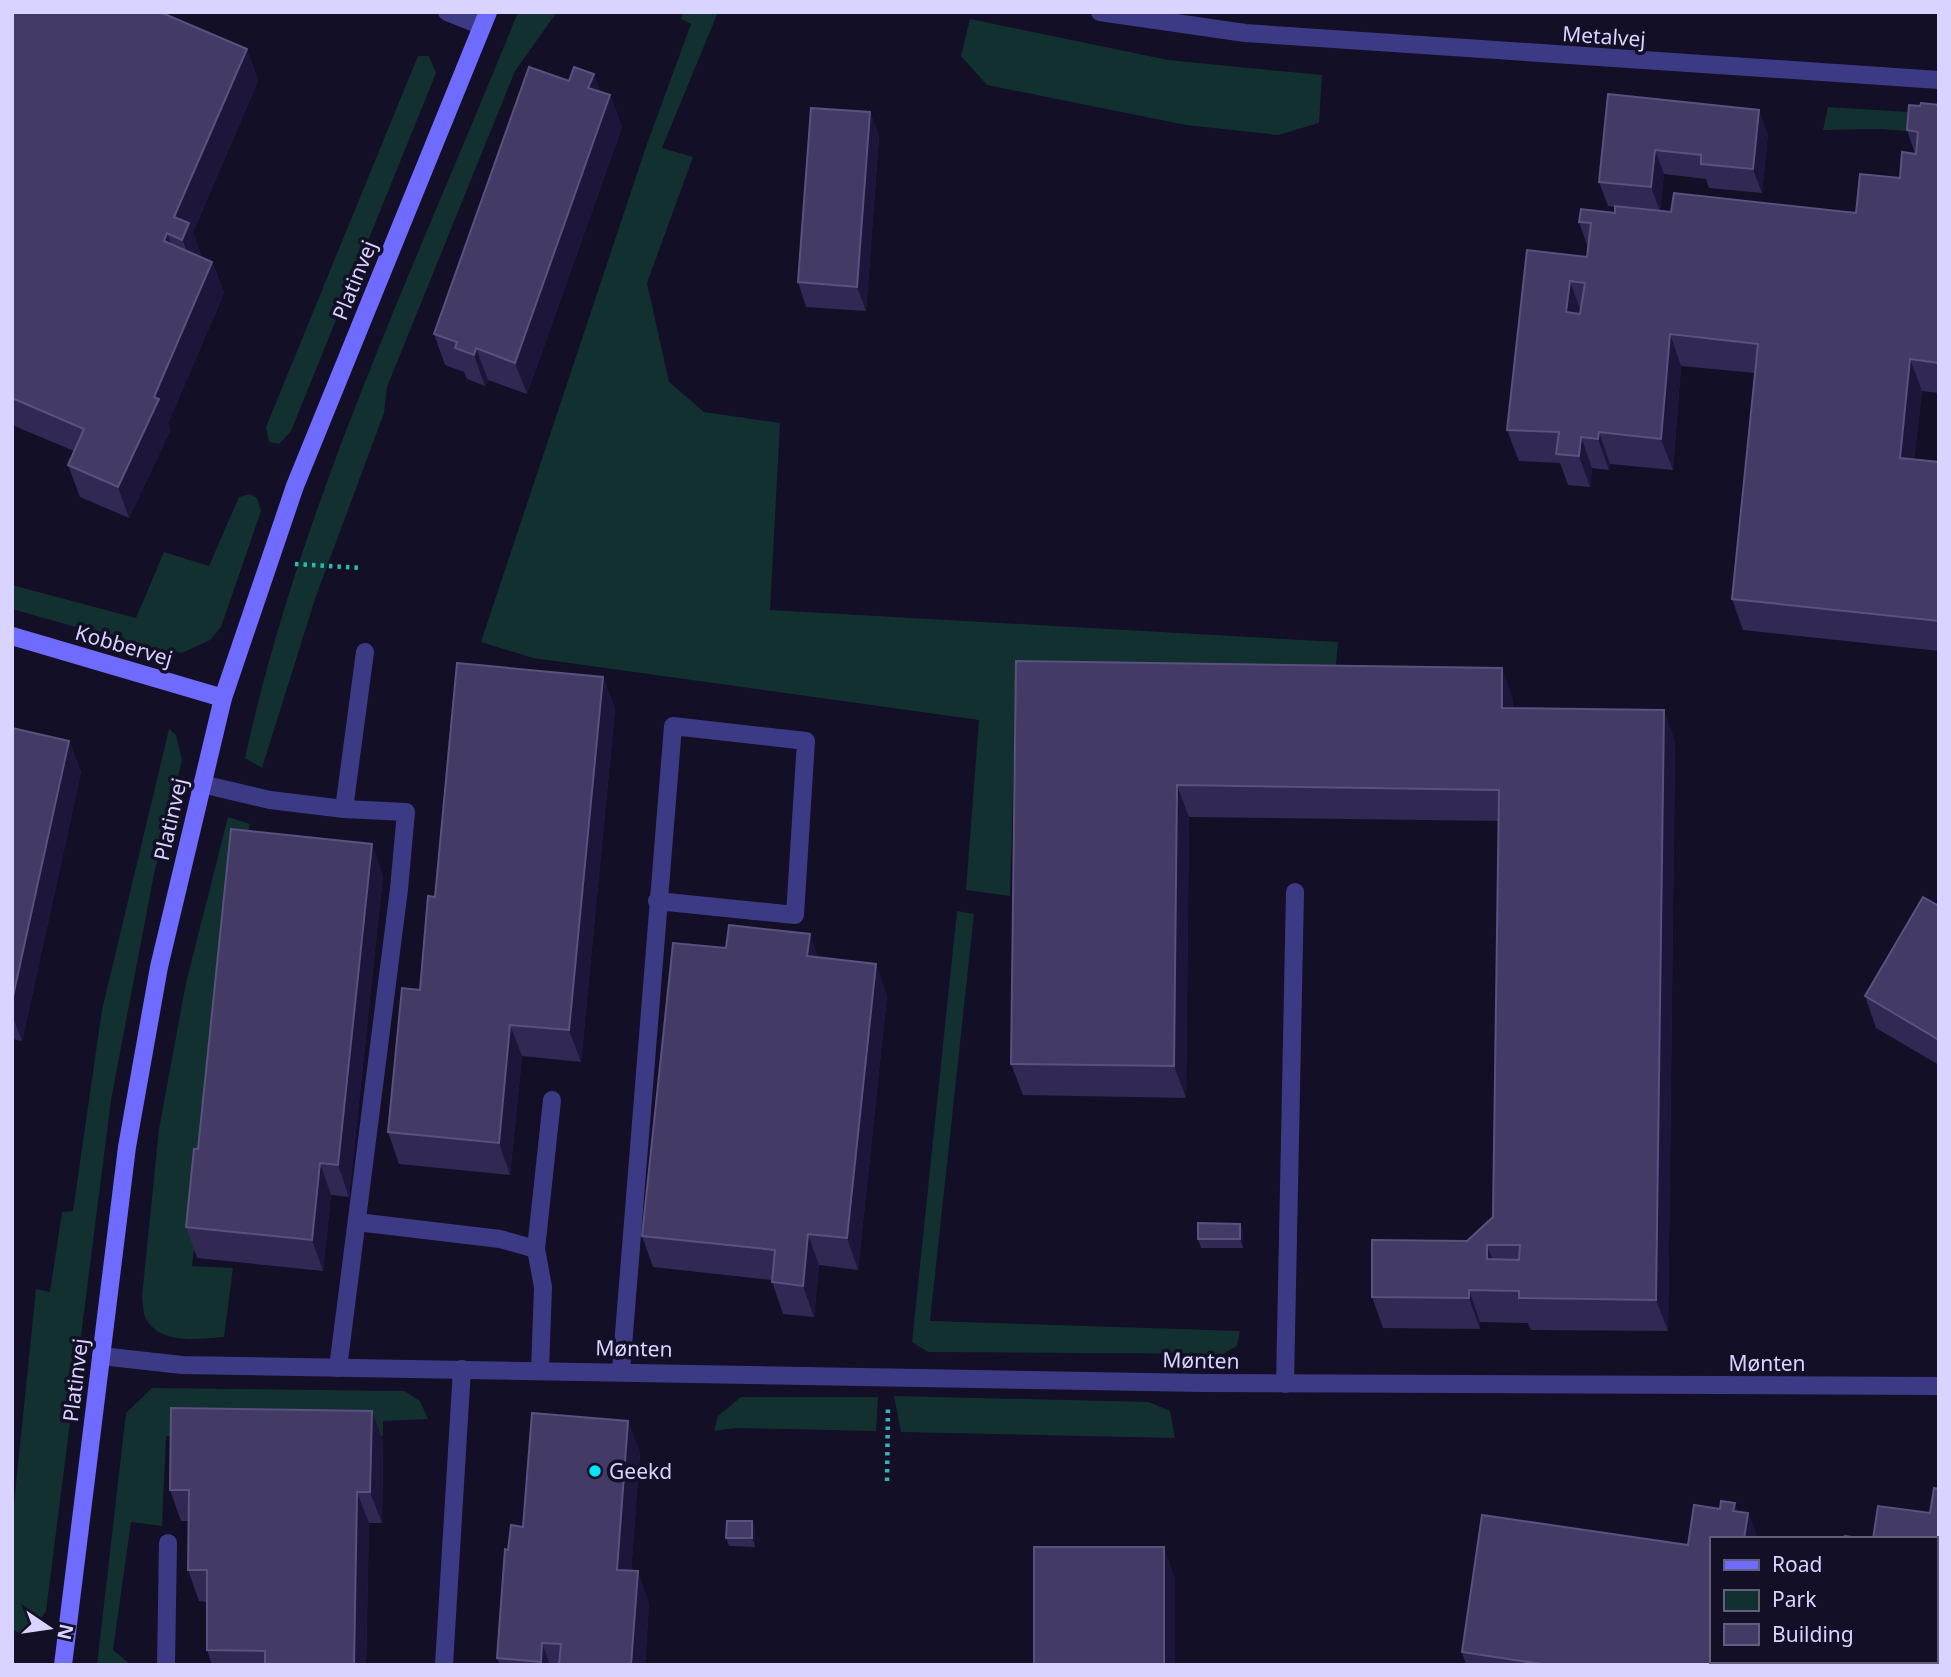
<svg xmlns="http://www.w3.org/2000/svg" width="1951" height="1677" font-family="'Noto Sans',sans-serif">
<style>
.green{fill:#12302f}
.lines{fill:none;stroke-linecap:round;stroke-linejoin:round}
.path{stroke:#2fb8b0;stroke-width:4.5;stroke-dasharray:3.5 5;stroke-linecap:butt}
.lane{stroke:#3d3a85;stroke-width:18}
.street{stroke:#3d3a85;stroke-width:18}
.secondary{stroke:#6f6bff;stroke-width:18}
.wall{fill:#312854}
.shaded-wall{fill:#1d163a}
.building{fill:#433a66;stroke:#5a527e;stroke-width:2;fill-rule:evenodd}
.poi-dot{fill:#00e5ff;stroke:#130f26;stroke-width:2.5}
.labels{text-anchor:middle;dominant-baseline:central;stroke-width:7;stroke-linejoin:round;paint-order:stroke}
.street-label{font-size:21px;fill:#d9d4ff;stroke:#130f26}
.poi-label{font-size:21px;fill:#d9d4ff;stroke:#130f26;text-anchor:start}
</style>
<rect width="100%" height="100%" fill="#130f26"/>
<g class="green">
<path d="M 518,12 L 557,12 L 515,71 L 387,387 L 384,413 L 316,596 L 262,768 L 245,758 C 301,501 420,256 518,12 Z"/>
<polygon points="683,12 718,12 662,148 693,157 647,283 669,382 704,412 780,423 770,610 1338,642 1334,686 1016,687 1010,896 966,890 979,720 533,658 481,642 647,144 691,24 681,19"/>
<polygon points="970,19 1168,60 1322,75 1319,123 1278,135 1186,125 987,85 961,56"/>
<polygon points="418,56 429,56 436,73 291,431 279,444 269,442 266,427"/>
<polygon points="1828,107 1939,114 1939,134 1882,129 1823,130"/>
<polygon points="250,494 257,498 261,511 221,627 210,640 182,653 154,649 12,609 12,585 136,618 164,552 209,566 239,497"/>
<polygon points="169,729 176,735 182,760 154,874 111,1100 46,1611 35,1627 24,1636 12,1629 12,1523 36,1289 50,1292 62,1212 73,1211 102,1010"/>
<path d="M 228,817 L 250,824 L 244,850 L 192,1266 L 233,1268 L 224,1337 C 199,1339 161,1345 146,1319 C 143,1313 143,1303 142,1297 L 159,1129 L 186,983 Z"/>
<polygon points="957,911 974,914 930,1321 1240,1331 1237,1346 1223,1354 928,1352 912,1342"/>
<polygon points="152,1388 404,1391 420,1401 428,1419 383,1421 383,1436 166,1436 162,1526 131,1522 113,1650 131,1665 97,1665 126,1413"/>
<polygon points="894,1396 1149,1402 1170,1411 1175,1438 901,1432"/>
<polygon points="741,1397 878,1397 876,1431 736,1428 714,1431 718,1416"/>
</g>
<g class="lines">
<g class="path">
<polyline points="295,564 362,568"/>
<polyline points="887,1481 888,1405"/>
</g>
<g class="lane">
<polyline points="447,12 482,26"/>
<polyline points="202,784 270,800 344,809 365,652"/>
<polyline points="357,1222 500,1239 536,1249 543,1287 540,1370"/>
<polyline points="536,1249 552,1100"/>
<polyline points="338,1368 399,889 406,812 344,809"/>
<polyline points="621,1371 673,726 806,741 795,915 657,901"/>
<polyline points="1285,1384 1295,892"/>
<polyline points="166,1665 168,1543"/>
</g>
<g class="street">
<polyline points="1100,12 1245,33 1939,80"/>
<polyline points="101,1356 182,1365 1203,1383 1939,1386"/>
<polyline points="444,1665 462,1369"/>
</g>
<g class="secondary">
<polyline points="12,636 223,698"/>
<polyline points="63,1665 127,1147 159,967 223,698 295,486 488,12"/>
</g>
</g>
<g class="wall">
<polygon points="12,12 247,49 258,81 193,232 201,255 200,256 212,262 224,293 168,423 170,431 129,518 80,497 68,465 74,451 12,425"/>
<polygon points="594,74 600,92 610,95 622,127 527,394 488,380 485,386 467,379 464,372 445,365 434,334 569,81"/>
<polygon points="1608,94 1768,134 1762,193 1709,188 1706,179 1664,174 1660,211 1671,212 1856,213 1900,178 1915,154 1907,130 1920,106 1939,105 1939,393 1922,391 1914,460 1939,462 1939,651 1743,630 1732,599 1755,373 1681,366 1673,470 1610,464 1609,470 1592,468 1590,487 1568,485 1560,463 1519,461 1507,430 1527,250 1587,257 1588,248 1579,222 1615,213 1615,207 1608,206 1599,182"/>
<polygon points="870,112 879,137 866,311 806,307 798,282"/>
<polygon points="1016,661 1513,699 1513,708 1675,741 1668,1331 1531,1330 1528,1323 1480,1322 1480,1329 1383,1328 1372,1297 1467,1241 1493,1217 1499,821 1189,817 1186,1098 1023,1095 1011,1064"/>
<polygon points="603,677 615,709 581,1062 522,1056 510,1175 399,1164 388,1132 420,990 435,897"/>
<polygon points="12,728 69,741 81,772 22,1041 12,1039"/>
<polygon points="383,875 349,1197 331,1195 323,1271 197,1258 186,1227 198,1149"/>
<polygon points="1939,906 1939,1065 1876,1028 1865,996"/>
<polygon points="818,958 887,995 858,1270 819,1265 814,1317 783,1314 772,1282 772,1280 653,1267 642,1236"/>
<polygon points="1240,1224 1243,1232 1243,1248 1201,1248 1198,1239"/>
<polygon points="372,1411 383,1442 382,1523 369,1523 366,1665 212,1665 207,1650 207,1602 199,1601 188,1570 189,1521 181,1521 170,1490"/>
<polygon points="640,1452 631,1571 649,1603 645,1665 500,1665 497,1658 508,1550 523,1527"/>
<polygon points="1720,1509 1748,1513 1758,1539 1711,1539 1939,1665 1466,1665 1462,1652 1688,1545"/>
<polygon points="752,1521 755,1529 755,1547 729,1546 726,1538"/>
</g>
<g class="shaded-wall">
<polygon points="247,49 258,81 193,232 201,255 194,271 174,217"/>
<polygon points="594,74 605,105 588,88"/>
<polygon points="610,95 622,127 527,394 515,363"/>
<polygon points="1759,110 1768,134 1762,193 1753,169"/>
<polygon points="870,112 879,137 866,311 857,287"/>
<polygon points="1655,150 1664,174 1660,211 1651,187"/>
<polygon points="167,233 179,265 164,241"/>
<polygon points="212,262 224,293 168,423 170,431 129,518 118,487 154,397"/>
<polygon points="1570,281 1581,312 1577,344 1566,312"/>
<polygon points="1670,334 1681,366 1673,470 1661,439"/>
<polygon points="476,348 488,380 485,386 474,355"/>
<polygon points="1910,359 1922,391 1911,489 1900,458"/>
<polygon points="1599,432 1610,464 1609,470 1598,439"/>
<polygon points="1581,437 1592,468 1590,487 1579,456"/>
<polygon points="1502,668 1513,699 1513,739 1502,708"/>
<polygon points="603,677 615,709 581,1062 569,1030"/>
<polygon points="1664,710 1675,741 1668,1331 1656,1300"/>
<polygon points="69,741 81,772 22,1041 12,1015 12,1001"/>
<polygon points="1177,785 1189,817 1186,1098 1174,1066"/>
<polygon points="372,844 383,875 349,1197 338,1165"/>
<polygon points="810,934 821,965 807,956"/>
<polygon points="876,964 887,995 858,1270 847,1238"/>
<polygon points="510,1025 522,1056 510,1175 499,1143"/>
<polygon points="320,1163 331,1195 323,1271 312,1240"/>
<polygon points="1240,1224 1243,1232 1243,1248 1240,1239"/>
<polygon points="808,1234 819,1265 814,1317 803,1286"/>
<polygon points="1487,1245 1499,1276 1487,1259"/>
<polygon points="1469,1290 1480,1322 1480,1329 1469,1298"/>
<polygon points="372,1411 383,1442 382,1523 370,1492"/>
<polygon points="628,1421 640,1452 629,1601 617,1570"/>
<polygon points="357,1492 369,1523 366,1665 354,1665"/>
<polygon points="1735,1503 1745,1533 1748,1513 1758,1539 1744,1539 1733,1511"/>
<polygon points="752,1521 755,1529 755,1547 752,1538"/>
<polygon points="1164,1547 1175,1578 1175,1665 1164,1665"/>
<polygon points="638,1571 649,1603 645,1665 631,1665"/>
<polygon points="542,1643 550,1665 542,1665 541,1662"/>
</g>
<g class="building">
<polygon points="12,12 160,12 247,49 174,217 189,223 182,240 167,233 164,241 212,262 154,397 159,399 118,487 68,465 84,429 12,398"/>
<polygon points="529,67 569,81 574,67 594,74 588,88 610,95 515,363 476,348 474,355 455,348 457,342 434,334"/>
<polygon points="1608,94 1759,110 1753,169 1701,164 1701,155 1655,150 1651,187 1599,182"/>
<path d="M 1921,103 L 1939,105 L 1939,363 L 1910,359 L 1900,458 L 1939,462 L 1939,621 L 1732,599 L 1758,344 L 1670,334 L 1661,439 L 1599,432 L 1598,439 L 1581,437 L 1579,456 L 1556,454 L 1559,432 L 1507,430 L 1527,250 L 1587,257 L 1591,223 L 1579,222 L 1581,209 L 1615,213 L 1615,206 L 1671,212 L 1674,193 L 1856,213 L 1860,174 L 1900,178 L 1902,152 L 1916,154 L 1918,132 L 1907,130 L 1909,105 L 1920,106 ZM 1570,281 L 1585,283 L 1580,314 L 1566,312 Z"/>
<polygon points="811,108 870,112 857,287 798,282"/>
<path d="M 1016,661 L 1502,668 L 1502,708 L 1664,710 L 1656,1300 L 1519,1298 L 1519,1291 L 1469,1290 L 1469,1298 L 1372,1297 L 1372,1240 L 1467,1241 L 1493,1217 L 1499,790 L 1177,785 L 1174,1066 L 1011,1064 ZM 1487,1245 L 1520,1245 L 1519,1260 L 1487,1259 Z"/>
<polygon points="457,663 603,677 569,1030 510,1025 499,1143 388,1132 402,988 420,990 428,896 435,897"/>
<polygon points="12,728 69,741 12,1001"/>
<polygon points="231,829 372,844 338,1165 320,1163 312,1240 186,1227 194,1149 198,1149"/>
<polygon points="1923,897 1939,906 1939,1040 1865,996"/>
<polygon points="729,925 810,934 807,956 876,964 847,1238 808,1234 803,1286 772,1282 775,1250 642,1236 673,943 726,948"/>
<polygon points="1198,1223 1240,1224 1240,1239 1198,1239"/>
<polygon points="171,1408 372,1411 370,1492 357,1492 354,1665 265,1665 265,1651 207,1650 207,1570 188,1570 189,1490 170,1490"/>
<polygon points="532,1413 628,1421 617,1570 638,1571 631,1665 559,1665 561,1644 542,1643 541,1662 497,1658 505,1549 508,1550 511,1525 523,1527"/>
<polygon points="1934,1488 1939,1489 1939,1665 1548,1665 1462,1652 1482,1515 1688,1545 1694,1505 1720,1509 1721,1501 1735,1503 1733,1511 1748,1513 1744,1539 1711,1539 1711,1661 1935,1661 1935,1539 1873,1539 1878,1506 1930,1513"/>
<polygon points="727,1521 752,1521 752,1538 726,1538"/>
<polygon points="1845,1536 1865,1539 1844,1539"/>
<rect x="1034" y="1547" width="130" height="118"/>
</g>
<circle class="poi-dot" cx="595" cy="1471" r="7"/>
<g class="labels">
<g class="street-label">
<text transform="translate(1604 36) rotate(4)">Metalvej</text>
<text transform="translate(354 280) rotate(-68)">Platinvej</text>
<text transform="translate(124 645) rotate(16)">Kobbervej</text>
<text transform="translate(170 819) rotate(-77)">Platinvej</text>
<text transform="translate(634 1348) rotate(1)">Mønten</text>
<text transform="translate(1201 1360) rotate(1)">Mønten</text>
<text x="1767" y="1363">Mønten</text>
<text transform="translate(75 1380) rotate(-83)">Platinvej</text>
</g>
<g class="poi-label">
<text x="609" y="1471">Geekd</text>
</g>
</g>
<rect width="1951" height="1677" fill="none" stroke="#d9d4ff" stroke-width="28"/>
<rect x="1710" y="1537" width="228" height="126" fill="#130f26" stroke="#625e7d" stroke-width="2"/>
<rect x="1724" y="1560" width="35" height="10" fill="#6f6bff" stroke="#625e7d" stroke-width="2"/>
<text x="1772" y="1572" font-size="21" fill="#d9d4ff">Road</text>
<rect x="1724" y="1590" width="35" height="21" fill="#12302f" stroke="#625e7d" stroke-width="2"/>
<text x="1772" y="1607" font-size="21" fill="#d9d4ff">Park</text>
<rect x="1724" y="1624" width="35" height="21" fill="#433a66" stroke="#625e7d" stroke-width="2"/>
<text x="1772" y="1642" font-size="21" fill="#d9d4ff">Building</text>
<g transform="translate(49 1628) rotate(103)" stroke="#130f26" stroke-width="5" paint-order="stroke">
<path d="M0-5L12 26L0 18L-12 26Z" fill="#d9d4ff"/>
<text y="-10" font-size="19" font-weight="bold" text-anchor="middle" fill="#d9d4ff">N</text>
</g>
</svg>
